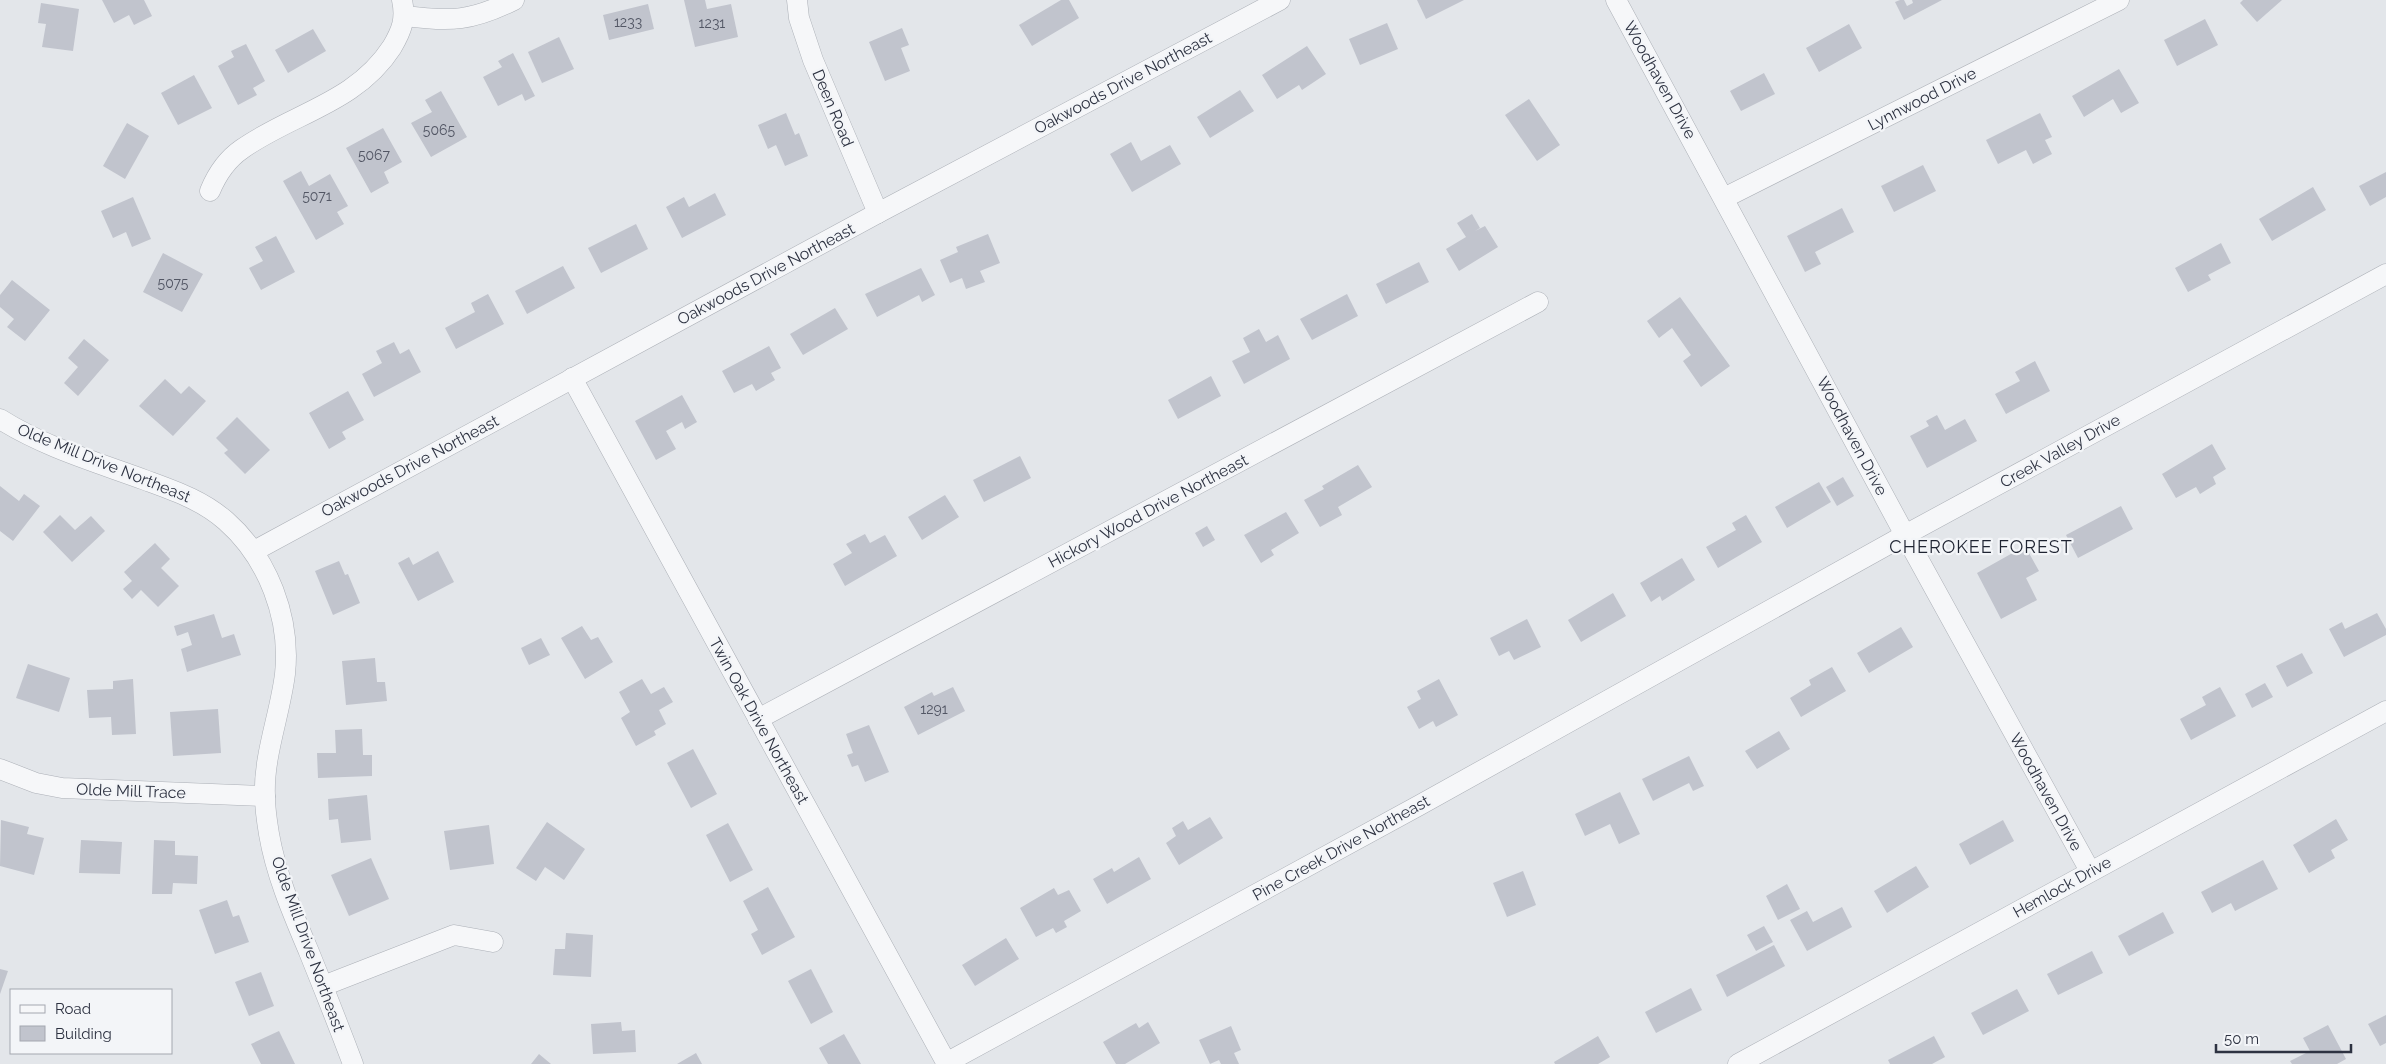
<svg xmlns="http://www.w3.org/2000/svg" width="2386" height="1064" font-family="Raleway,sans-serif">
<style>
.building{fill:#c1c4cd}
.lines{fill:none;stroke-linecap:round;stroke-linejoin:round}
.minor-casing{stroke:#acb0b7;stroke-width:21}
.minor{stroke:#f6f7f9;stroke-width:20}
.labels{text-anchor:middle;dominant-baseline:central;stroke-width:4.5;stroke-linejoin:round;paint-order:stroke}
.number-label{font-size:14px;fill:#525664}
.street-label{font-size:16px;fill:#2d3241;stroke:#f3f5f8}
.neighbourhood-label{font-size:18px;letter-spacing:1px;fill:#1f2432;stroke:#f3f5f8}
</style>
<rect width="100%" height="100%" fill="#e3e6ea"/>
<g class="building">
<polygon points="102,0 144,0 152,16 134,25 129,15 114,23"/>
<polygon points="684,0 705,0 707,9 731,4 738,37 695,47"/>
<polygon points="1061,0 1069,0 1079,18 1032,46 1019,25"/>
<polygon points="1417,0 1464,0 1426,19"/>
<polygon points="1900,0 1904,0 1907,6 1913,3 1912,0 1942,0 1904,20 1895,2"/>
<polygon points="2243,0 2282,0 2257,22 2240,3"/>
<polygon points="41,3 79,9 73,51 42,47 46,24 38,23"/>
<polygon points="648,4 654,29 609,40 603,15"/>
<polygon points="2205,19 2218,45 2177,66 2164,40"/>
<polygon points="1387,23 1398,49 1360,65 1349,39"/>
<polygon points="1849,24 1862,48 1819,72 1806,48"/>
<polygon points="902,28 909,45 901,48 910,71 885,81 869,42"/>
<polygon points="313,29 326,51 288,73 275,50"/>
<polygon points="559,37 574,69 542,83 528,52"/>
<polygon points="246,44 265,81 253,88 257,95 238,105 218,66 234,57 231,51"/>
<polygon points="1307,46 1326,74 1302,90 1299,85 1277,99 1262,75"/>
<polygon points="513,53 535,96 525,101 522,94 498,106 483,77 502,67 498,61"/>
<polygon points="2119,69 2139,103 2121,113 2113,99 2084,117 2072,96"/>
<polygon points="1764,73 1775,94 1741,111 1730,91"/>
<polygon points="194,75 212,108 178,125 161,93"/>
<polygon points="1240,90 1254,111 1210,138 1197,117"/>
<polygon points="441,91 467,137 431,157 411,123 432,112 425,100"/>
<polygon points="1529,99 1560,145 1537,161 1505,115"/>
<polygon points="786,113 795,135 799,133 808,156 785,166 776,145 768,149 758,125"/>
<polygon points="2040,113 2052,137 2045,140 2052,154 2033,164 2026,150 1998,164 1986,140"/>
<polygon points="127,123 149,136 125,179 103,166"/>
<polygon points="383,128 402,162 384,172 389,183 371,193 346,148"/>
<polygon points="1131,142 1141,161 1170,145 1181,164 1132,192 1110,154"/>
<polygon points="1923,165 1936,191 1894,212 1881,186"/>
<polygon points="301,171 309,186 330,174 348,206 337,212 344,224 316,240 283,181"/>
<polygon points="2386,172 2386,197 2370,206 2359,186"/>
<polygon points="2313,187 2326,210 2272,241 2259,219"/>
<polygon points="715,193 726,215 682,238 666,207 684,197 689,207"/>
<polygon points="133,197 151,239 132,247 126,232 113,238 101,211"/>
<polygon points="1842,208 1854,232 1815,252 1821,264 1805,272 1787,236"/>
<polygon points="1472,214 1480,228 1475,231 1485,226 1498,247 1459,271 1446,249 1466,237 1457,223"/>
<polygon points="636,224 648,249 601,273 588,248"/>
<polygon points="988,234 1000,263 980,271 985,282 966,289 962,278 950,283 940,260 958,252 956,247"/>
<polygon points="276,236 295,272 261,290 249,268 263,261 255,247"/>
<polygon points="2221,243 2231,263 2208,275 2211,280 2188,292 2175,268"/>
<polygon points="163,253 203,274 182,312 143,292"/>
<polygon points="1419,262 1429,282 1386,304 1376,284"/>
<polygon points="563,266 575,288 527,314 515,291"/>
<polygon points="921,268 935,295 922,302 919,295 877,317 865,294"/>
<polygon points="12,280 50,310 25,341 7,327 14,319 0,307 0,295"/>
<polygon points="488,294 504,324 456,349 445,328 475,312 471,303"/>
<polygon points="1347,294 1358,316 1312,340 1300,319"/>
<polygon points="1680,297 1730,366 1701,387 1683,361 1691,355 1672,328 1659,338 1647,321"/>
<polygon points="835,308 848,329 803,355 790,334"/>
<polygon points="1259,329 1266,342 1278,335 1290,359 1244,384 1232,361 1250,352 1243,338"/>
<polygon points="84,339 109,360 78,396 64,383 78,367 68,358"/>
<polygon points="394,342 400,354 409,349 421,372 374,397 362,374 382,363 376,351"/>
<polygon points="769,346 781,368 771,373 775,380 756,391 752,384 734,393 722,371"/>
<polygon points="2035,361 2050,391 2006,414 1995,394 2020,381 2015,372"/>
<polygon points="1211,376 1221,396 1178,419 1168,400"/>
<polygon points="165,379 181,394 189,386 206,401 173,436 139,406"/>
<polygon points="348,391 364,420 342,432 346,439 329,449 309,413"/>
<polygon points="682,395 697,422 685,429 682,422 666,431 676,449 656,460 635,421"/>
<polygon points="1937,415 1945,430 1965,419 1977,441 1927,468 1910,436 1929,426 1926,421"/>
<polygon points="237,417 270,450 245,474 224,453 228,450 216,438"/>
<polygon points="2212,444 2226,469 2213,477 2216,484 2200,494 2196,487 2176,498 2162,474"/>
<polygon points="1020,456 1031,478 984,502 973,480"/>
<polygon points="1358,465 1372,487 1338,507 1342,515 1320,527 1304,500 1324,489 1322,486"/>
<polygon points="1843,477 1854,496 1837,506 1826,487"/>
<polygon points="1819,482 1831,502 1787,528 1775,507"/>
<polygon points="0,486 19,501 24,494 40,506 13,541 0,531"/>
<polygon points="945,495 959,517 922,540 908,517"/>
<polygon points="2121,506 2133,529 2078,558 2066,535"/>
<polygon points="1286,512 1299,533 1271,550 1274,555 1261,563 1244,535"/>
<polygon points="60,515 75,530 91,516 105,531 72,562 43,532"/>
<polygon points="1746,515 1762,542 1718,568 1706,547 1736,530 1732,523"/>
<polygon points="1207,526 1215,540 1203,547 1195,533"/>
<polygon points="865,534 870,543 885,535 897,556 845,586 833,564 852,553 846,544"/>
<polygon points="155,543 170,559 161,568 179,586 158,607 141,590 132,599 123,589 132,581 124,572"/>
<polygon points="2025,546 2039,571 2026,578 2037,600 2001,619 1977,573"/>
<polygon points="438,551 454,582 418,601 398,563 409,557 413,565"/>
<polygon points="1682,558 1695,580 1662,601 1660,596 1651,602 1640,583"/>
<polygon points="339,561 345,575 348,574 360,603 333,615 315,571"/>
<polygon points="1613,593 1626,616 1581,642 1568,620"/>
<polygon points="2377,613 2386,629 2386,635 2344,657 2329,629 2342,622 2345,629"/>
<polygon points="214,614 222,638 234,634 241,655 187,672 181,649 192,645 188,632 177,636 174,626"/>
<polygon points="1527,619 1541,647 1514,660 1509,651 1499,656 1490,638"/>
<polygon points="582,626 591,640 598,637 613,662 585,679 561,638"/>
<polygon points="1901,627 1913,647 1869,673 1857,653"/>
<polygon points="541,638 550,655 529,665 521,648"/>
<polygon points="2302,653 2313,673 2287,687 2276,666"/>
<polygon points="375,658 377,682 385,682 387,701 346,705 342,661"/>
<polygon points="28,664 70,678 59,712 16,698"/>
<polygon points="1832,667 1846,691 1801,717 1790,698 1811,685 1809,680"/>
<polygon points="133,679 136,734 112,735 111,717 89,718 87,690 113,689 113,681"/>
<polygon points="642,679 651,694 664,687 673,702 659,710 666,724 654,731 656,735 636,746 621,718 630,712 619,692"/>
<polygon points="1439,679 1458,715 1436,727 1433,721 1419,729 1407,707 1421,699 1417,691"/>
<polygon points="2265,683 2273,697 2252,708 2245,694"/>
<polygon points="953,687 965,711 918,735 904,707 932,692 934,696"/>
<polygon points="2220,687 2236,716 2191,740 2180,719 2206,705 2202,697"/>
<polygon points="218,709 221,753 173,756 170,712"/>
<polygon points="869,725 889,772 865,782 858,765 852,767 847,755 853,753 846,734"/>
<polygon points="362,729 363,755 372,755 372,776 318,778 317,753 336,753 335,730"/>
<polygon points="1779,731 1790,749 1757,769 1745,751"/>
<polygon points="693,749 717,794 691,808 667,763"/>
<polygon points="1689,756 1704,786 1693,791 1689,783 1653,801 1642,779"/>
<polygon points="1620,792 1640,834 1619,844 1610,824 1585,836 1575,814"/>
<polygon points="367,795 371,840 341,843 338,819 329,820 328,799"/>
<polygon points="1210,817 1223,838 1179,865 1166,843 1176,836 1172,828 1183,821 1188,830"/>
<polygon points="2336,819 2348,840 2331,850 2335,858 2309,873 2293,845"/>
<polygon points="1,820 29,827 27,834 44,838 34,875 0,866"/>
<polygon points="2003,820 2014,841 1970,865 1959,844"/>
<polygon points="547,822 585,849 564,880 545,867 536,881 516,868"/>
<polygon points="728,823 753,870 730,882 706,835"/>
<polygon points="489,825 494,864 450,870 444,831"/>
<polygon points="81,840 122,842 120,874 79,873"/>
<polygon points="154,840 175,841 175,855 198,856 197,884 173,883 172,894 152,894"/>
<polygon points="1139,857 1151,879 1107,904 1093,879 1112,868 1114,872"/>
<polygon points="371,858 389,899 349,916 331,875"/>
<polygon points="2263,860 2278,889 2235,911 2231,903 2212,913 2201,892"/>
<polygon points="1916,866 1929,887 1887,913 1874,891"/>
<polygon points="1523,871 1536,905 1507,917 1493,883"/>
<polygon points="1787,884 1800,909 1778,920 1766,896"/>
<polygon points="768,887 795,937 762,955 751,934 758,930 743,901"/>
<polygon points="1054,888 1058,895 1069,890 1081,911 1064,921 1067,927 1056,933 1053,928 1036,937 1020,908"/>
<polygon points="227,900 233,917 239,915 249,942 215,954 199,910"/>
<polygon points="1842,907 1852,927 1807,951 1790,920 1807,911 1813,922"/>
<polygon points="2163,912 2174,933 2129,956 2118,936"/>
<polygon points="1764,926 1773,942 1756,951 1747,935"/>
<polygon points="566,933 593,935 591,977 553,975 555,949 565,949"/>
<polygon points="1006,938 1019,959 975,986 962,965"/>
<polygon points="1774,945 1785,966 1727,997 1716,975"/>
<polygon points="2092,951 2103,973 2058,995 2047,974"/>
<polygon points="0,969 8,971 0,994"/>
<polygon points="811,969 833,1012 811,1024 788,981"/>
<polygon points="261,972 274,1006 249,1016 235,982"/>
<polygon points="1691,988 1702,1010 1656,1033 1645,1012"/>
<polygon points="2017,989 2029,1011 1983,1035 1971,1013"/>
<polygon points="2386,1015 2386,1043 2380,1046 2368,1024"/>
<polygon points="621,1022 622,1031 635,1030 636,1052 593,1054 591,1024"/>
<polygon points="1148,1022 1160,1043 1125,1064 1116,1064 1103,1042 1136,1023 1139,1028"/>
<polygon points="2328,1025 2346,1059 2337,1064 2292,1064 2290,1061 2310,1051 2303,1038"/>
<polygon points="1231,1026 1241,1050 1234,1053 1239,1064 1221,1064 1219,1060 1210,1064 1199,1040"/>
<polygon points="279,1031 295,1064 261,1064 251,1044"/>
<polygon points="844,1034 861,1064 828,1064 819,1048"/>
<polygon points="1598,1036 1610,1057 1598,1064 1555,1064 1554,1062"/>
<polygon points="1934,1036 1945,1057 1932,1064 1890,1064 1888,1060"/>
<polygon points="696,1053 702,1064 677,1064"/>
<polygon points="539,1054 551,1064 531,1064"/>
</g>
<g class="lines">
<g class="minor-casing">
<g id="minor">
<polyline points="797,0 799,18 813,60 878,213"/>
<polyline points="1616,0 1905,535 2090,871"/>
<path d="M 405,16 C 451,22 472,21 514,0"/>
<path d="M 210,191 C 217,174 226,160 242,149 C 293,113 356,103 392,47 C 402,30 406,19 402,0"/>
<polyline points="1724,198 2119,0"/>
<polyline points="572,378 947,1064"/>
<path d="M 0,419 C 44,447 96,462 145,480 C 175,491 202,500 226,521 C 268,558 291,618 285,674 C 280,715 263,756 265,797 C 265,809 267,822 269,834 C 276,875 293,914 309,952 C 324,989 339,1027 353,1064"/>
<polyline points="254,551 878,213 1280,0"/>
<polyline points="758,719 1538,302"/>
<polyline points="0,769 36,783 62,788 265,796"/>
<polyline points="323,986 454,935 493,942"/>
<polyline points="946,1063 1418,806 1905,535 2386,274"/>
<polyline points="1738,1064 2386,711"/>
</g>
</g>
<use href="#minor" class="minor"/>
</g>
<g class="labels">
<g class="number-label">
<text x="628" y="22">1233</text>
<text x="712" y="23">1231</text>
<text x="439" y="130">5065</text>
<text x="374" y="155">5067</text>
<text x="317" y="196">5071</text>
<text x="173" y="283">5075</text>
<text x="934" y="709">1291</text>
</g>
<g class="street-label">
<text transform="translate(1660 80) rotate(61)">Woodhaven Drive</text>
<text transform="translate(1123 83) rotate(-28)">Oakwoods Drive Northeast</text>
<text transform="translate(1922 99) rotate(-27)">Lynnwood Drive</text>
<text transform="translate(833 108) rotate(67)">Deen Road</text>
<text transform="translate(766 274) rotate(-28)">Oakwoods Drive Northeast</text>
<text transform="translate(1852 436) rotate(62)">Woodhaven Drive</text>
<text transform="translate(2060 451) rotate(-29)">Creek Valley Drive</text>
<text transform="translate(104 463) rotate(22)">Olde Mill Drive Northeast</text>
<text transform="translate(410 466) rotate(-28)">Oakwoods Drive Northeast</text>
<text transform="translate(1148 511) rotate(-28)">Hickory Wood Drive Northeast</text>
<text transform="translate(759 721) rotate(61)">Twin Oak Drive Northeast</text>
<text transform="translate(131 791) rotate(2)">Olde Mill Trace</text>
<text transform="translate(2046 792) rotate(61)">Woodhaven Drive</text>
<text transform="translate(1341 848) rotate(-29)">Pine Creek Drive Northeast</text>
<text transform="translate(2062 887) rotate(-29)">Hemlock Drive</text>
<text transform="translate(308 944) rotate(70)">Olde Mill Drive Northeast</text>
</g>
<g class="neighbourhood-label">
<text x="1981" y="546">CHEROKEE FOREST</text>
</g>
</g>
<rect x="10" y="989" width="162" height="65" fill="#f3f5f8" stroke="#a4a7af"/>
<rect x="20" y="1005" width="25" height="8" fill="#f6f7f9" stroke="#a4a7af"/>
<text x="55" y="1014" font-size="15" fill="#2d3241">Road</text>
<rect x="20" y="1026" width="25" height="15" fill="#c1c4cd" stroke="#a4a7af"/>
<text x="55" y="1039" font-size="15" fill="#2d3241">Building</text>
<path d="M2216 1044v8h135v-8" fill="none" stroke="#2d3241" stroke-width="2.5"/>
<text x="2224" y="1044" font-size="15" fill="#2d3241" stroke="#f3f5f8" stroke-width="4" paint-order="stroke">50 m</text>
</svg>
